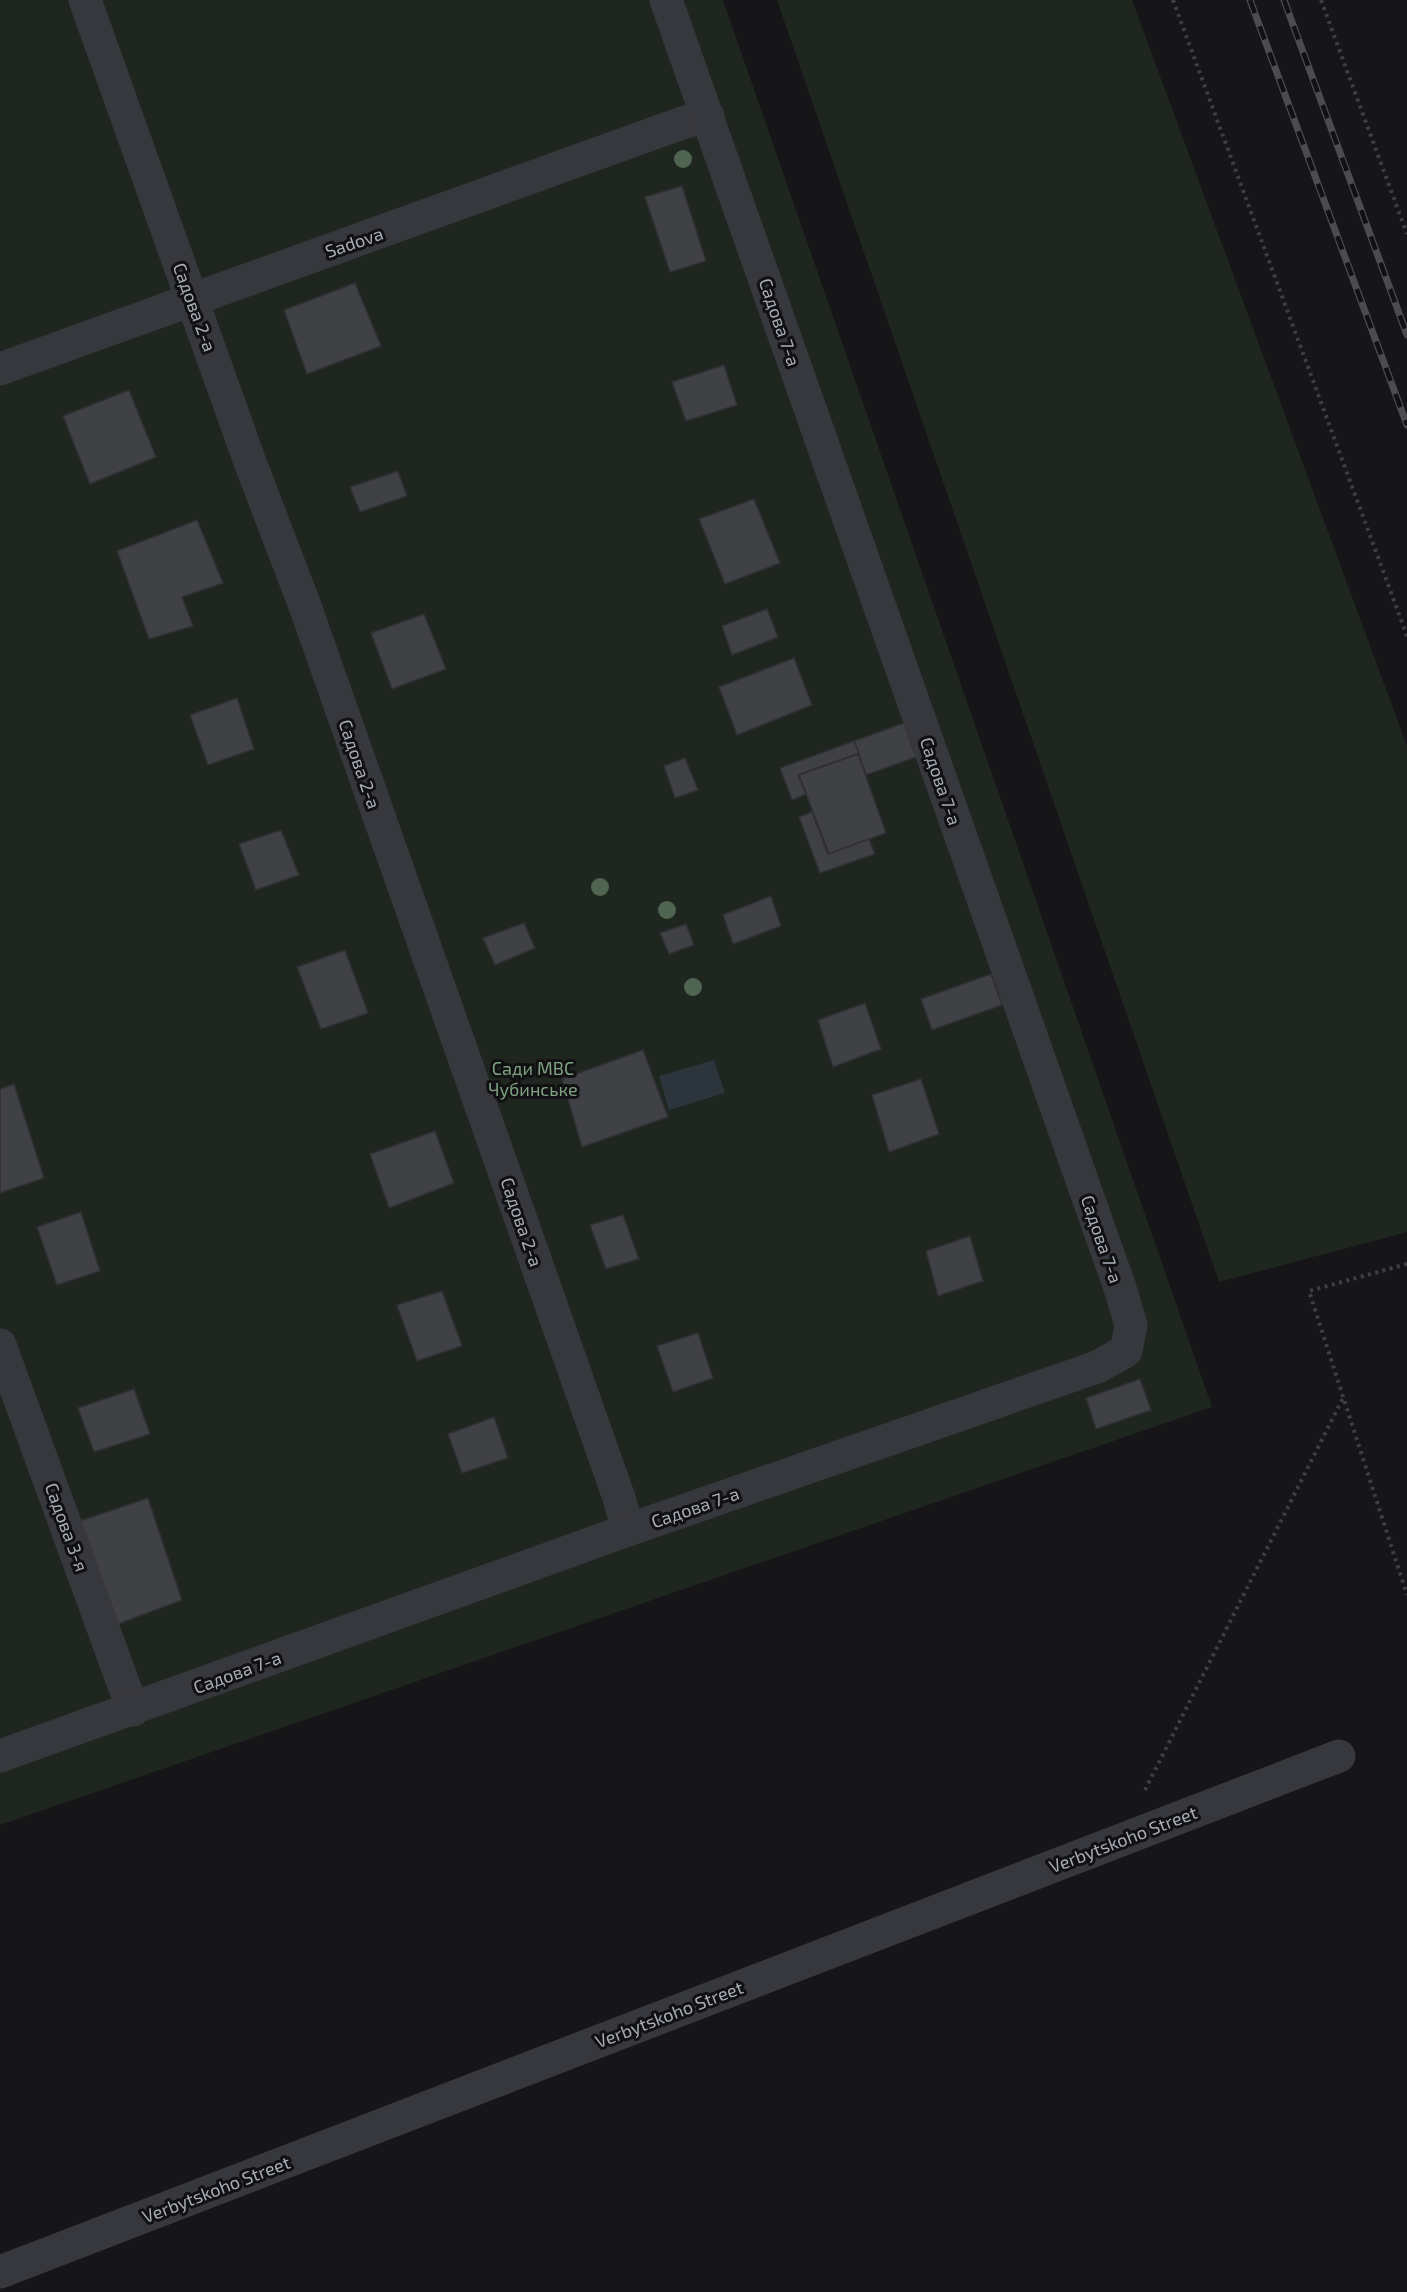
<svg xmlns="http://www.w3.org/2000/svg" width="1407" height="2292" font-family="'Exo 2',sans-serif">
<style>
.green{fill:#1e261f}
.water{fill:#2c353c}
.building{fill:#404145;stroke:#303034;stroke-width:1.5}
.lines{fill:none;stroke-linecap:round;stroke-linejoin:round}
.path{stroke:#3d3f44;stroke-width:4;stroke-dasharray:3 4.5;stroke-linecap:butt}
.minor{stroke:#37383d;stroke-width:33}
.rail-casing{stroke:#4a4c52;stroke-width:7}
.rail{stroke:#111113;stroke-width:4.5;stroke-dasharray:14;stroke-linecap:butt}
.tree{fill:#506452}
.labels{text-anchor:middle;dominant-baseline:central;stroke-width:6;stroke-linejoin:round;paint-order:stroke}
.street-label{font-size:18px;fill:#a8adb8;stroke:#111113}
.park-label{font-size:18px;fill:#7fa381;stroke:#111113}
</style>
<rect width="100%" height="100%" fill="#161618"/>
<g class="green">
<polygon points="0,0 723,0 1212,1407 0,1825"/>
<polygon points="777,0 1132,0 1407,746 1407,1232 1219,1282"/>
</g>
<polygon class="water" points="714,1060 725,1093 669,1110 659,1076"/>
<g class="building">
<polygon points="682,186 706,261 670,272 645,197"/>
<polygon points="355,283 381,346 307,374 284,310"/>
<polygon points="724,365 737,405 686,421 672,382"/>
<polygon points="129,390 156,457 90,484 63,416"/>
<polygon points="398,471 407,496 360,512 350,487"/>
<polygon points="754,499 780,563 725,584 699,519"/>
<polygon points="197,520 223,583 182,597 193,626 149,639 117,551"/>
<polygon points="767,609 778,637 732,655 722,626"/>
<polygon points="424,614 446,669 392,689 371,633"/>
<polygon points="794,658 812,705 737,735 719,687"/>
<polygon points="237,698 254,749 208,765 190,715"/>
<polygon points="904,723 916,757 866,775 854,741"/>
<polygon points="854,741 859,753 798,775 806,794 792,800 780,768"/>
<polygon points="858,754 886,833 829,854 799,775"/>
<polygon points="685,758 698,790 675,798 664,766"/>
<polygon points="812,812 828,854 869,839 875,854 820,873 799,817"/>
<polygon points="281,830 299,875 256,890 239,844"/>
<polygon points="771,896 781,926 733,944 723,915"/>
<polygon points="524,923 535,948 495,965 483,938"/>
<polygon points="686,924 694,945 669,954 660,933"/>
<polygon points="345,950 368,1013 321,1029 297,967"/>
<polygon points="991,974 1002,1005 932,1030 921,999"/>
<polygon points="865,1003 881,1049 833,1067 818,1020"/>
<polygon points="643,1050 668,1117 582,1147 562,1079"/>
<polygon points="921,1079 939,1134 889,1152 872,1095"/>
<polygon points="14,1084 44,1178 0,1193 0,1089"/>
<polygon points="435,1131 454,1183 389,1208 370,1154"/>
<polygon points="81,1212 100,1271 57,1285 37,1227"/>
<polygon points="623,1215 639,1259 606,1269 590,1225"/>
<polygon points="970,1236 983,1281 938,1296 926,1251"/>
<polygon points="442,1291 462,1346 417,1361 397,1305"/>
<polygon points="698,1333 713,1378 673,1392 657,1346"/>
<polygon points="1140,1379 1151,1410 1096,1429 1086,1398"/>
<polygon points="134,1389 150,1434 94,1452 78,1408"/>
<polygon points="494,1417 508,1458 462,1473 448,1434"/>
<polygon points="148,1498 182,1600 118,1624 80,1521"/>
</g>
<g class="lines">
<g class="path">
<polyline points="1173,0 1407,636"/>
<polyline points="1321,0 1407,234"/>
<polyline points="1407,1264 1309,1291 1407,1595"/>
<polyline points="1145,1790 1343,1398"/>
</g>
<g class="minor">
<polyline points="85,0 250,462 305,606 619,1498 628,1530"/>
<polyline points="0,369 682,123 708,116"/>
<polyline points="0,1345 133,1710"/>
<polyline points="0,1756 628,1530 1097,1367 1126,1351 1131,1325 1120,1288 666,0"/>
<polyline points="0,2272 1339,1756"/>
</g>
<g class="rail-casing">
<g id="rail">
<polyline points="1250,0 1407,425"/>
<polyline points="1284,0 1407,335"/>
</g>
</g>
<use href="#rail" class="rail"/>
</g>
<g class="tree">
<circle cx="683" cy="159" r="9"/>
<circle cx="600" cy="887" r="9"/>
<circle cx="667" cy="910" r="9"/>
<circle cx="693" cy="987" r="9"/>
</g>
<g class="labels">
<g class="street-label">
<text transform="translate(354 242) rotate(-19)">Sadova</text>
<text transform="translate(195 307) rotate(70)">Садова 2-а</text>
<text transform="translate(780 322) rotate(71)">Садова 7-а</text>
<text transform="translate(360 764) rotate(71)">Садова 2-а</text>
<text transform="translate(941 781) rotate(71)">Садова 7-а</text>
<text transform="translate(522 1222) rotate(71)">Садова 2-а</text>
<text transform="translate(1102 1239) rotate(71)">Садова 7-а</text>
<text transform="translate(695 1507) rotate(-19)">Садова 7-а</text>
<text transform="translate(67 1527) rotate(70)">Садова 3-я</text>
<text transform="translate(237 1672) rotate(-20)">Садова 7-а</text>
<text transform="translate(1123 1839) rotate(-21)">Verbytskoho Street</text>
<text transform="translate(669 2014) rotate(-21)">Verbytskoho Street</text>
<text transform="translate(216 2189) rotate(-21)">Verbytskoho Street</text>
</g>
<g class="park-label">
<text x="533" y="1068">Сади МВС<tspan x="533" dy="21">Чубинське</tspan></text>
</g>
</g>
</svg>
